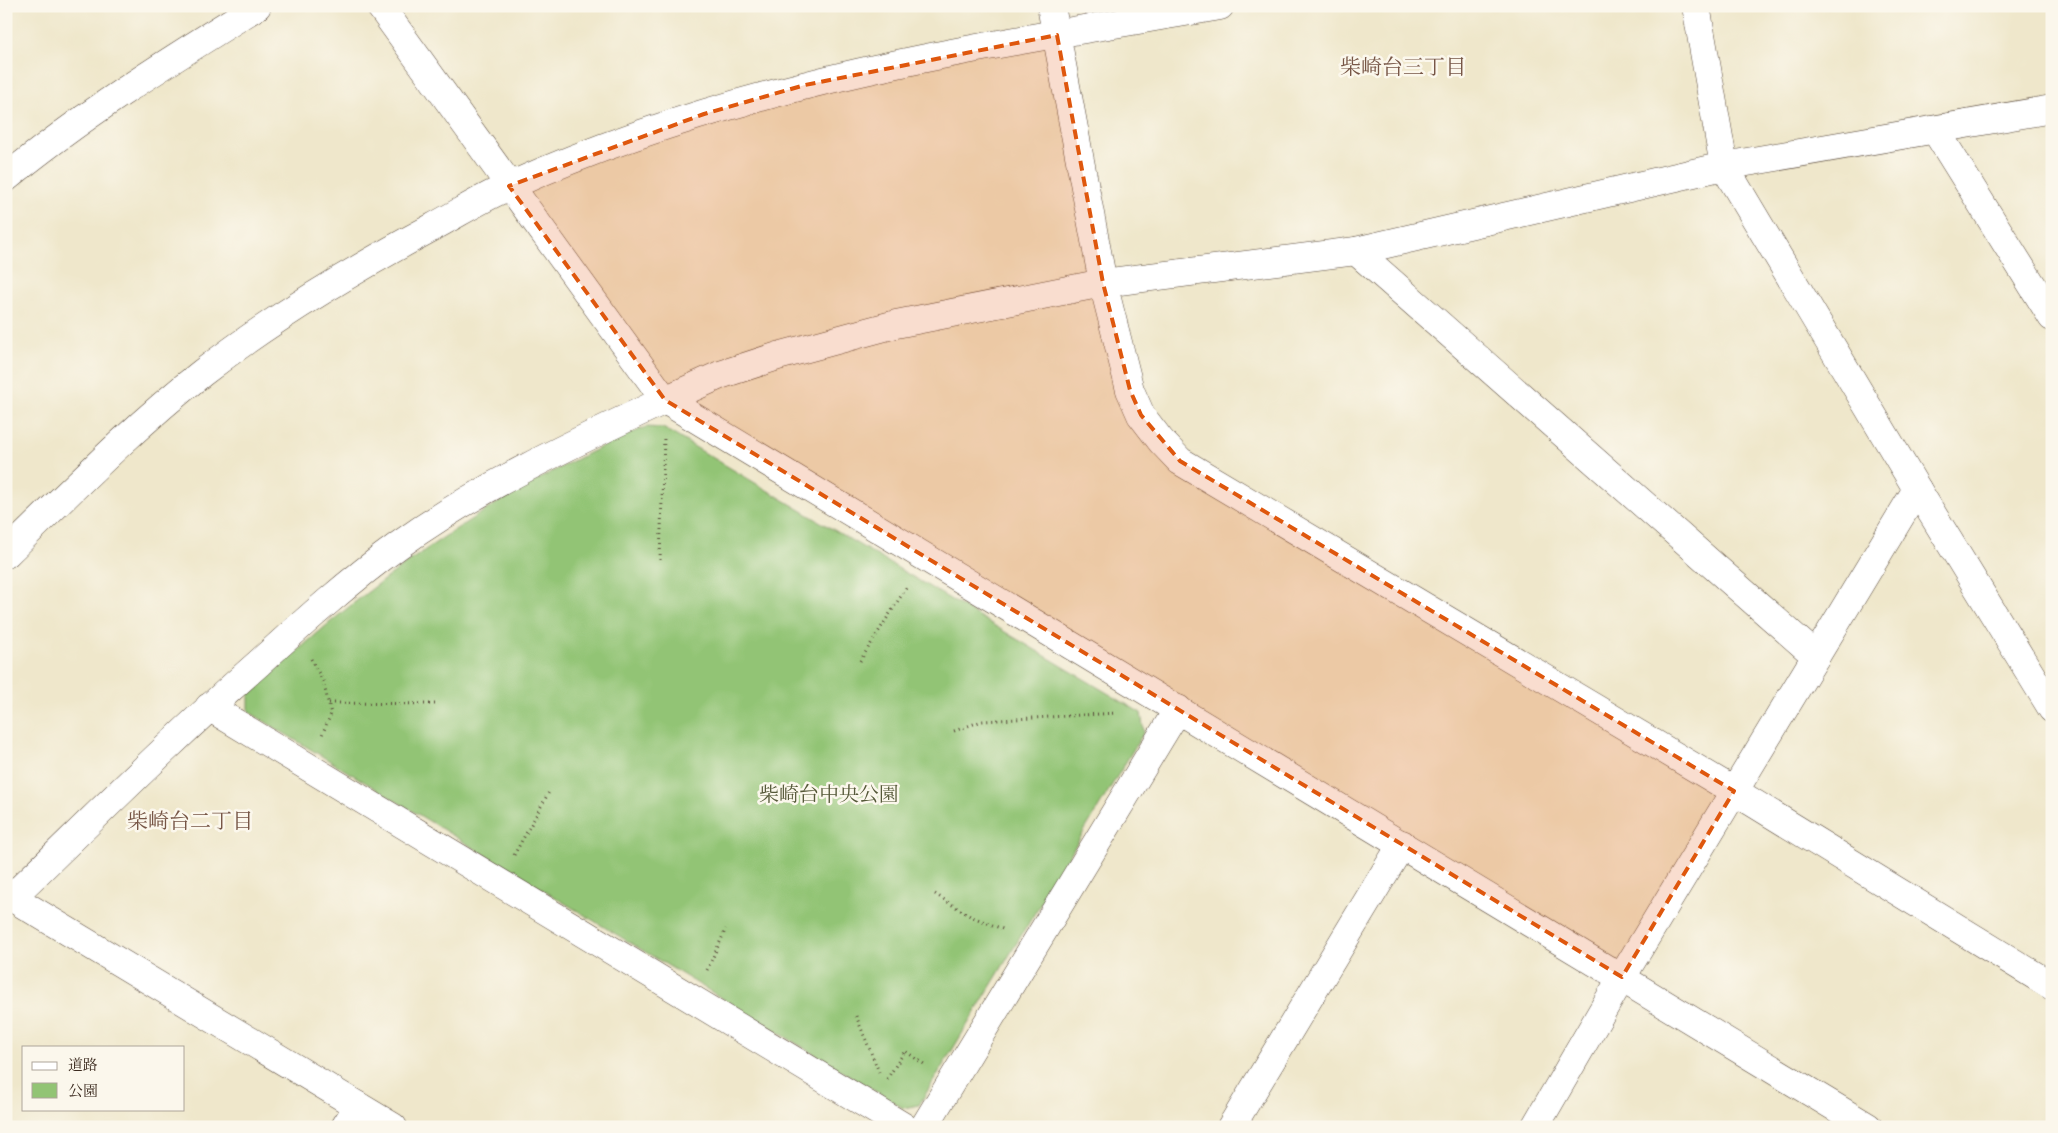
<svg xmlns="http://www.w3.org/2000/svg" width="2058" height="1133" font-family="'IM FELL English','Noto Serif JP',serif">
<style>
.green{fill:#92c474;stroke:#667749}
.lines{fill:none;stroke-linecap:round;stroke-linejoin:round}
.minor-casing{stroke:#564638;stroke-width:29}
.tertiary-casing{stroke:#564638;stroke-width:29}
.path{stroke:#564638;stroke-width:3;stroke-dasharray:1 4;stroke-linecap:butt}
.minor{stroke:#fff;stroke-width:28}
.tertiary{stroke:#fff;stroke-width:28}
.marked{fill:#df570d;fill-opacity:0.2;stroke:#df570d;stroke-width:4;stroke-dasharray:10 6;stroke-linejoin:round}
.labels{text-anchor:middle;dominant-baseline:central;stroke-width:5;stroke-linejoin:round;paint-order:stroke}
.park-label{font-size:20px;fill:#555838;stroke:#fbf7ec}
.neighbourhood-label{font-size:21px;fill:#775646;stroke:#fbf7ec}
</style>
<rect width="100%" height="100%" fill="#fbf7ec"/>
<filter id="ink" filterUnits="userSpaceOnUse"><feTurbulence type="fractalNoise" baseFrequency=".02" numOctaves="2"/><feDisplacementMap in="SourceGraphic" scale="10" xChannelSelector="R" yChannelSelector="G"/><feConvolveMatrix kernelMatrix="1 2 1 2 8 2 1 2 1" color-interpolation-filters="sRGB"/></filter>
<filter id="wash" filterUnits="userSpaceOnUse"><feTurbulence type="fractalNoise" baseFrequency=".0096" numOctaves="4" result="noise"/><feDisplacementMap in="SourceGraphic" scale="20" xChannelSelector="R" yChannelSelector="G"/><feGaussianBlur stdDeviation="1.12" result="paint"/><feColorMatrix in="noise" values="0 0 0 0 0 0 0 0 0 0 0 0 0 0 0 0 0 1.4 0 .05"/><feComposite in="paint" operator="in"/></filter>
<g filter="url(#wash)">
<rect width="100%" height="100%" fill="#efe7cb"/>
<path class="green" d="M 646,427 L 663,428 L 1141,713 L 1144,732 L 919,1105 L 903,1108 L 249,712 L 249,694 C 284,663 318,631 355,602 C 444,532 541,471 646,427 Z"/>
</g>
<g filter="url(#ink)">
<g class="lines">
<g class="minor-casing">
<g id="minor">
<polyline points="1051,6 1103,283 1130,390 1141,415 1161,441 1180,461 1734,791 2052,986"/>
<polyline points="1696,6 1724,166 1356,251 1103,283 896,324 778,356 720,375 665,400 1868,1127"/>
<polyline points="2052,109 1724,166 1917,489 2052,709"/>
<polyline points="1936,131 2052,317"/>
<polyline points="1356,251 1816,656"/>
<path d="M 6,554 C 70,492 132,428 202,373 C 274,317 353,270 433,227 C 459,213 485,196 512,185 C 605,143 704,111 803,86 C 940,51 1081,30 1220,6"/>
<polyline points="209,707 904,1127"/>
<polyline points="6,894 393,1127"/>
<path d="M 12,897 C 94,818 174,738 259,663 C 304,622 349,581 399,545 C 481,486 574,443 665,400 L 380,6"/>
<polyline points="345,1127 358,1106"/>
<polyline points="924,1127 1178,709"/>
<polyline points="1231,1127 1402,844"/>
<polyline points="1535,1127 1622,977 1917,489"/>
</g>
</g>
<g class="tertiary-casing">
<path id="tertiary" d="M 6,178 C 85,113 171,60 257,6"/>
</g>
<g class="path">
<polyline points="660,560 664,438"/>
<polyline points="311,659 323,681 331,714 321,737"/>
<polyline points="860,661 908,585"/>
<polyline points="329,703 436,704"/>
<polyline points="954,731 982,721 1117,713"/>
<polyline points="514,855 549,792"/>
<polyline points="935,894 970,916 1005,930"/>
<polyline points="707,970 726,929"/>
<polyline points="856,1016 879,1072"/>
<polyline points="887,1079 905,1051 924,1064"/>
</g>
<use href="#minor" class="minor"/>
<use href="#tertiary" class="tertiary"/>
</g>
</g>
<path class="marked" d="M 1057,35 L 1103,283 L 1130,390 L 1141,415 L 1180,461 L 1734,791 L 1622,977 L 665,400 L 509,186 L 704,114 L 805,85 Z"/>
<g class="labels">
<g class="park-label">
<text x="829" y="795">柴崎台中央公園</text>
</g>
<g class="neighbourhood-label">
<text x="1403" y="68">柴崎台三丁目</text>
<text x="190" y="822">柴崎台二丁目</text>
</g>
</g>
<rect width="2058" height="1133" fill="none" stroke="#fbf7ec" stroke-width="25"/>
<rect x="22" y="1046" width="162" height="65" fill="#fbf7ec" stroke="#aea59a"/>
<rect x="32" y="1062" width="25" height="8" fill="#ffffff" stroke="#aea59a"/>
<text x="68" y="1070" font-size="15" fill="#3b2a1e">道路</text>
<rect x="32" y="1083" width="25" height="15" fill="#92c474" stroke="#aea59a"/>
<text x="68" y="1096" font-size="15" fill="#3b2a1e">公園</text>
</svg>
